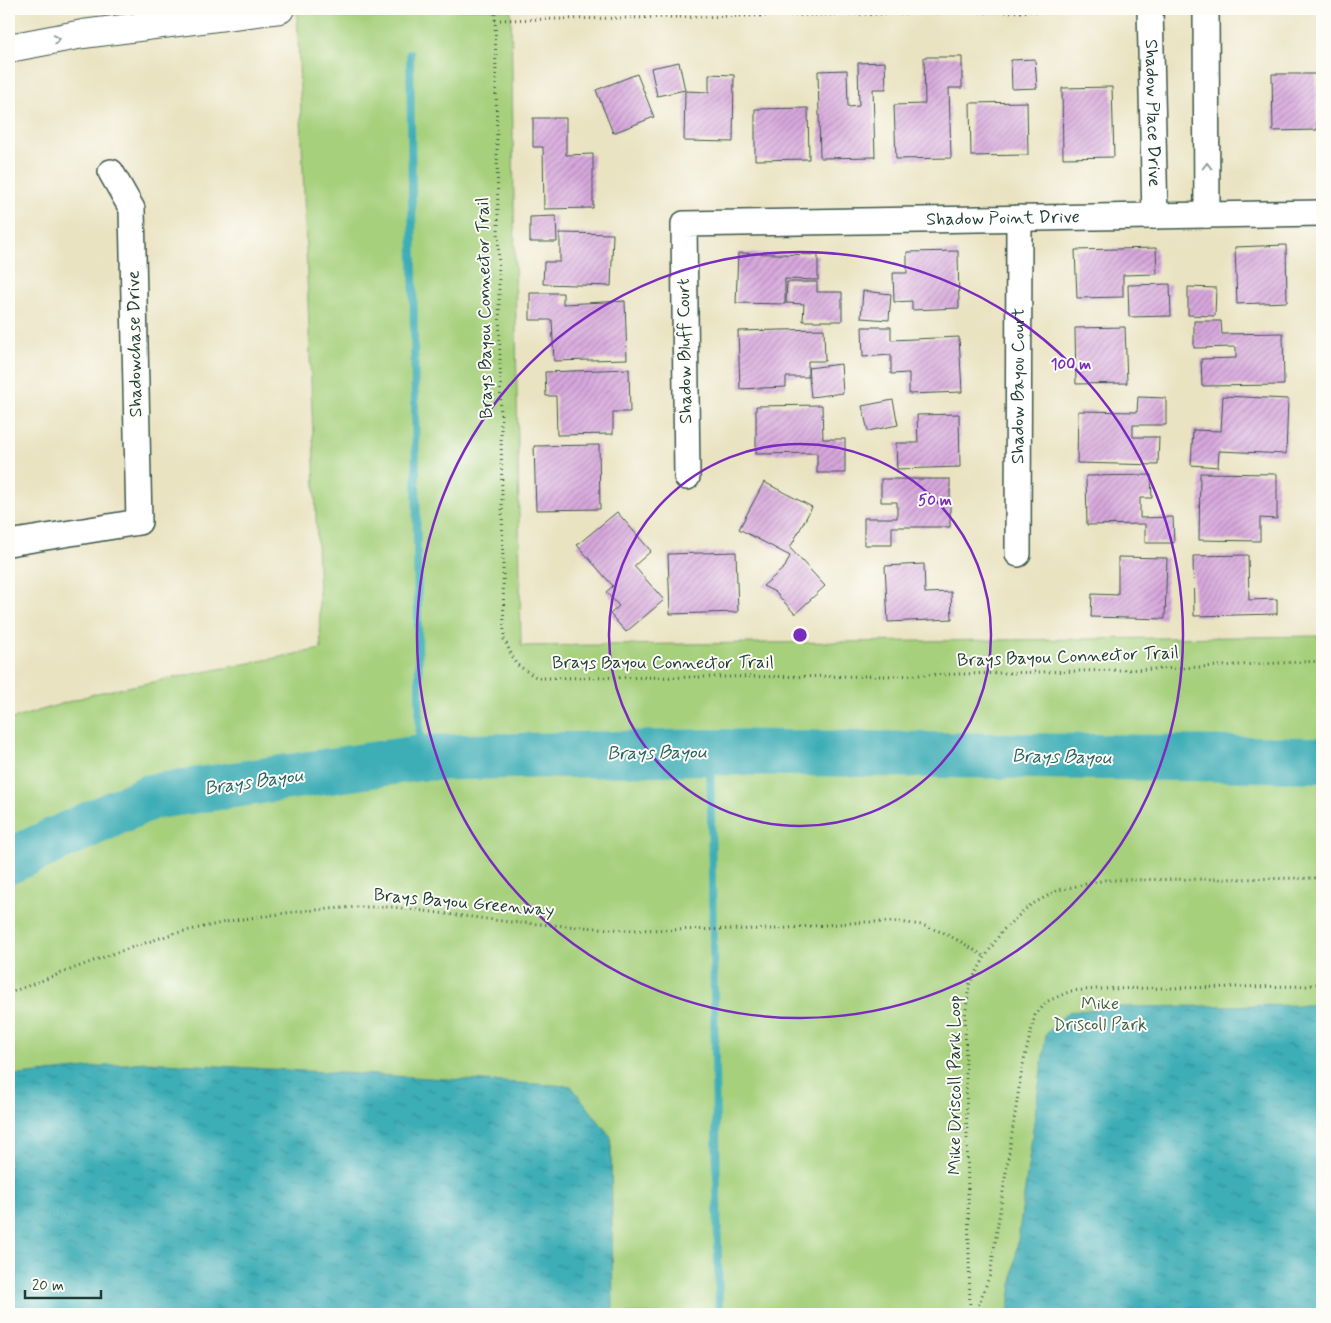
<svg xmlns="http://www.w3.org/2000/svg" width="1331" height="1323" font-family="Mynerve,sans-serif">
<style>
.green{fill:#a6d07b;stroke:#628658}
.water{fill:url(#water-ripples);stroke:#2e7575}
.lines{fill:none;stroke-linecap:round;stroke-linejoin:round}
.stream{stroke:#3cadb6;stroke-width:8}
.river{stroke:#3cadb6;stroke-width:46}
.building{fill:url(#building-hatch)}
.street-casing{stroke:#3d5649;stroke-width:28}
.secondary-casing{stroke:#3d5649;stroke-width:30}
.path{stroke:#3d5649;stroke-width:3;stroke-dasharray:1 4;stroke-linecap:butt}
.street{stroke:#fff;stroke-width:25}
.secondary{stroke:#fff;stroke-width:28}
.oneway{stroke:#8f9e9a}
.ring{fill:none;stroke:#7b2cbf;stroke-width:2.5}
.labels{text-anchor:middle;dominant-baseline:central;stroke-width:4;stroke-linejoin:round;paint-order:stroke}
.street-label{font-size:18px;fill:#1f3d34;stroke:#fdfcf7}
.park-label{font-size:18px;fill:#416246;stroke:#fdfcf7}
.water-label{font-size:19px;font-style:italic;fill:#296462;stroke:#fdfcf7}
.centre{fill:#7b2cbf;stroke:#fdfcf7;stroke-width:2.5}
.ring-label{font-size:15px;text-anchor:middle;font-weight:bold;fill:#7b2cbf;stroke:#fdfcf7;stroke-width:4;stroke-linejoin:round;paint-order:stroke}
</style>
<defs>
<pattern id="water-ripples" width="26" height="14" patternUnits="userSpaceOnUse" patternTransform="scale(1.25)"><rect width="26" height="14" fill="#3cadb6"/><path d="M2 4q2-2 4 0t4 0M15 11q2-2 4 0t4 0" fill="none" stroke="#328e95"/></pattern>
<pattern id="building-hatch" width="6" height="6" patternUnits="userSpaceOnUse" patternTransform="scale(1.25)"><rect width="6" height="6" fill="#d7a7dc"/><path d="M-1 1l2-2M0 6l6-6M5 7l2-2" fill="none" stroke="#ae89b3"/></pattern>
</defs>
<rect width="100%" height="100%" fill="#fdfcf7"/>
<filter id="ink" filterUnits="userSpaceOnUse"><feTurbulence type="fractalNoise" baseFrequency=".02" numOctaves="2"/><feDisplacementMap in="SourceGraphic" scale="10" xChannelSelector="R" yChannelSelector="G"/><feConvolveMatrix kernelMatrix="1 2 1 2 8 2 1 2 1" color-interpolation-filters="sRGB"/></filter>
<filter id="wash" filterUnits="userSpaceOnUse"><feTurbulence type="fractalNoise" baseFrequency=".0096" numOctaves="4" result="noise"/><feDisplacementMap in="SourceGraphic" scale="20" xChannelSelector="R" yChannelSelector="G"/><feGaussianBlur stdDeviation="1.12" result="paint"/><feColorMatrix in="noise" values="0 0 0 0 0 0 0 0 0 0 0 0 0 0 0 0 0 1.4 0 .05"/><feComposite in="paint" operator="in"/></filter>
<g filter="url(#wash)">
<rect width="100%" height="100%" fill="#eae3c2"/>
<polygon class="green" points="297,9 511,9 521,646 1322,636 1322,1314 9,1314 9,720 97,693 321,649"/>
<g class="water">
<polygon points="1322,1001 1322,1314 1008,1314 1046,1034 1068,1012 1115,1007 1309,1005"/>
<polygon points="145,1062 571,1086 611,1137 613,1314 9,1314 9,1076"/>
</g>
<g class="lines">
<g class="stream">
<polyline points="410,53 420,758"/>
<polyline points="710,752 719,1314"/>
</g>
<polyline class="river" points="9,861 150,797 420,758 710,752 1322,760"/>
</g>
<g id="blocks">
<g class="building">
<polygon points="924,57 962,57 962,88 949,88 951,158 896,159 894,105 925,104"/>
<polygon points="1035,59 1037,88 1012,89 1011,60"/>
<polygon points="679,62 685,90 657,96 651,68"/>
<polygon points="885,62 886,89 873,89 875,157 820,158 818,71 847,70 848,107 859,106 858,63"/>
<polygon points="637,74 654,117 613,133 596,90"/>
<polygon points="709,74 734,75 733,142 684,141 685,91 709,92"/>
<polygon points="1272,74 1316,74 1317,130 1273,131"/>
<polygon points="1112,87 1114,157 1063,158 1062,88"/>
<polygon points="1027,102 1028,155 971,156 970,103"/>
<polygon points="808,108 809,159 755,160 755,109"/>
<polygon points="533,118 566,118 566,155 593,154 593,208 544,209 543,147 533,147"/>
<polygon points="556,216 557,242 530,242 530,217"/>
<polygon points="560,233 613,234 611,286 543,284 544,262 560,262"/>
<polygon points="1286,245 1287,302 1237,304 1235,247"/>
<polygon points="1156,248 1157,274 1123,275 1123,297 1077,298 1075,250"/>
<polygon points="958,251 959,308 912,310 912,301 894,302 893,273 907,273 907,252"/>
<polygon points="738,253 818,255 818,280 785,279 785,304 736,303"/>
<polygon points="787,282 817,282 817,292 842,292 842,321 803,321 804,304 786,303"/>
<polygon points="1170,284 1171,316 1129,317 1128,285"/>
<polygon points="1188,287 1216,288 1215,316 1188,315"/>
<polygon points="863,291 891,294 889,320 861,318"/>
<polygon points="530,293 563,293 563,304 625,301 627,359 554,361 552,320 530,320"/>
<polygon points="1194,321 1221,321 1222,334 1283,333 1284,385 1202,386 1201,359 1236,358 1236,347 1194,348"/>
<polygon points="862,327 891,327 891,340 959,337 962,392 909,394 909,373 891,374 891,355 863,357"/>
<polygon points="1125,327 1127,383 1076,384 1075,328"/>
<polygon points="824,329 825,361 808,361 808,377 786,377 786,387 740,389 738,331"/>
<polygon points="841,364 843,393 811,397 808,368"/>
<polygon points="629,369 630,412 613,412 613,434 557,435 556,396 546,396 545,372"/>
<polygon points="1223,396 1288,399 1286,454 1219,451 1218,467 1191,465 1193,430 1221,431"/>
<polygon points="1138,397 1166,398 1166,425 1133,425 1133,437 1159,437 1158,465 1077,463 1078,411 1137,412"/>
<polygon points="893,400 898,425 868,431 862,406"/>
<polygon points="822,405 823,439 845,439 845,473 817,473 817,453 756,454 756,406"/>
<polygon points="959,414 960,467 897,469 896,443 918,443 917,415"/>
<polygon points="599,445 600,509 536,510 534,446"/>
<polygon points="1200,473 1277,474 1277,519 1260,518 1260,541 1199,540"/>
<polygon points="1151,475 1152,498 1140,498 1140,518 1173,517 1174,543 1145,543 1145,524 1087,525 1086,476"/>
<polygon points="881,479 950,479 950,527 892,527 892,545 864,545 864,518 897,518 897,502 881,502"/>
<polygon points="764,482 812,507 790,548 825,586 795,614 775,592 763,586 785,567 790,556 739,529"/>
<polygon points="617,512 651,551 634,566 664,600 626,632 610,614 619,606 606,592 613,586 577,545"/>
<polygon points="736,552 738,612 670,614 668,554"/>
<polygon points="1248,555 1249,600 1277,599 1277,614 1194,616 1193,556"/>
<polygon points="1118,557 1167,558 1165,619 1091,617 1092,594 1118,595"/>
<polygon points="924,564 925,593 951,592 952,619 888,622 885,566"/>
</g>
</g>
</g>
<g filter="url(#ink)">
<use href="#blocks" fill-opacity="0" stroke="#3d5649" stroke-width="1"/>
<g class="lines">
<g class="street-casing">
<g id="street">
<path id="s1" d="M 1150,9 L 1155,216"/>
<polyline points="1206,9 1207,215"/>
<path id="s2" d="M 687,477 L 684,224 L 1322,213"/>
<polyline points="9,543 139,522 132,209 111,172"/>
<path id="s3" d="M 1018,554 L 1019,218"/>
</g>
</g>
<g class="secondary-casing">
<polyline id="secondary" points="9,48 83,34 280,9"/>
</g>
<g class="path">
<polyline points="495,9 504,639 516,664 537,678 882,676 1158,669 1322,661"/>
<polyline points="495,20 1124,10"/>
<polyline points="9,993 112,954 172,934 235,920 301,911 358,907 393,907 510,922 626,930 775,929 863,922 898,922 922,925 944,933 963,943 985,957"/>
<polyline points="970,1314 965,1018 969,985 985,957 1002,931 1029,906 1058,890 1105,880 1322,878"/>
<polyline points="975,1314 990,1275 1022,1069 1035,1015 1048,1001 1071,991 1097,989 1307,986 1322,983"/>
</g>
<use href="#street" class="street"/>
<use href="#secondary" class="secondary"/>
</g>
<defs><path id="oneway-chevron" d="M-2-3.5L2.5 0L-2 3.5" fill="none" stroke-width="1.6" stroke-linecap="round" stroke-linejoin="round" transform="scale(1.25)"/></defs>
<g class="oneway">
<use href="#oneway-chevron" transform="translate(57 39) rotate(-11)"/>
<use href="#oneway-chevron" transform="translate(1207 166) rotate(-90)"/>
</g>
</g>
<g class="ring">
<circle cx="800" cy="635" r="191"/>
<circle cx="800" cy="635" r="383"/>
</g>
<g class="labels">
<g class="street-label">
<text stroke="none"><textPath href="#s1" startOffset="104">Shadow Place Drive</textPath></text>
<text stroke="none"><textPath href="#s2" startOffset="572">Shadow Point Drive</textPath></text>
<text transform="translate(485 308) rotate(-91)">Brays Bayou Connector Trail</text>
<text transform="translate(135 344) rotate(-91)">Shadowchase Drive</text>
<text transform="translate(685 351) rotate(-91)">Shadow Bluff Court</text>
<text stroke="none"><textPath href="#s3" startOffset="168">Shadow Bayou Court</textPath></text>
<text transform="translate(1068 657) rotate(-2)">Brays Bayou Connector Trail</text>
<text x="663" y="663">Brays Bayou Connector Trail</text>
<text transform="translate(464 903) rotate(5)">Brays Bayou Greenway</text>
<text transform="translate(955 1085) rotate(-90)">Mike Driscoll Park Loop</text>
</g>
<g class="park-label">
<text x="1100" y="1004">Mike<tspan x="1100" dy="21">Driscoll Park</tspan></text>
</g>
<g class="water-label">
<text transform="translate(657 753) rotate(-1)">Brays Bayou</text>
<text transform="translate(1062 757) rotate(1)">Brays Bayou</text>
<text transform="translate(254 782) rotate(-8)">Brays Bayou</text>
</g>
</g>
<circle cx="800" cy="635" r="8" class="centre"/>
<g class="ring-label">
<text x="1071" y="369">100 m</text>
<text x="935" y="505">50 m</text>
</g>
<rect width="1331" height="1323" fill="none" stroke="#fdfcf7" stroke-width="30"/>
<path d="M25 1290v8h76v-8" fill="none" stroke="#1f3d34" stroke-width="2.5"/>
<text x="32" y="1290" font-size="15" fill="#1f3d34" stroke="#fdfcf7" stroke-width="4" paint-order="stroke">20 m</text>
</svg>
